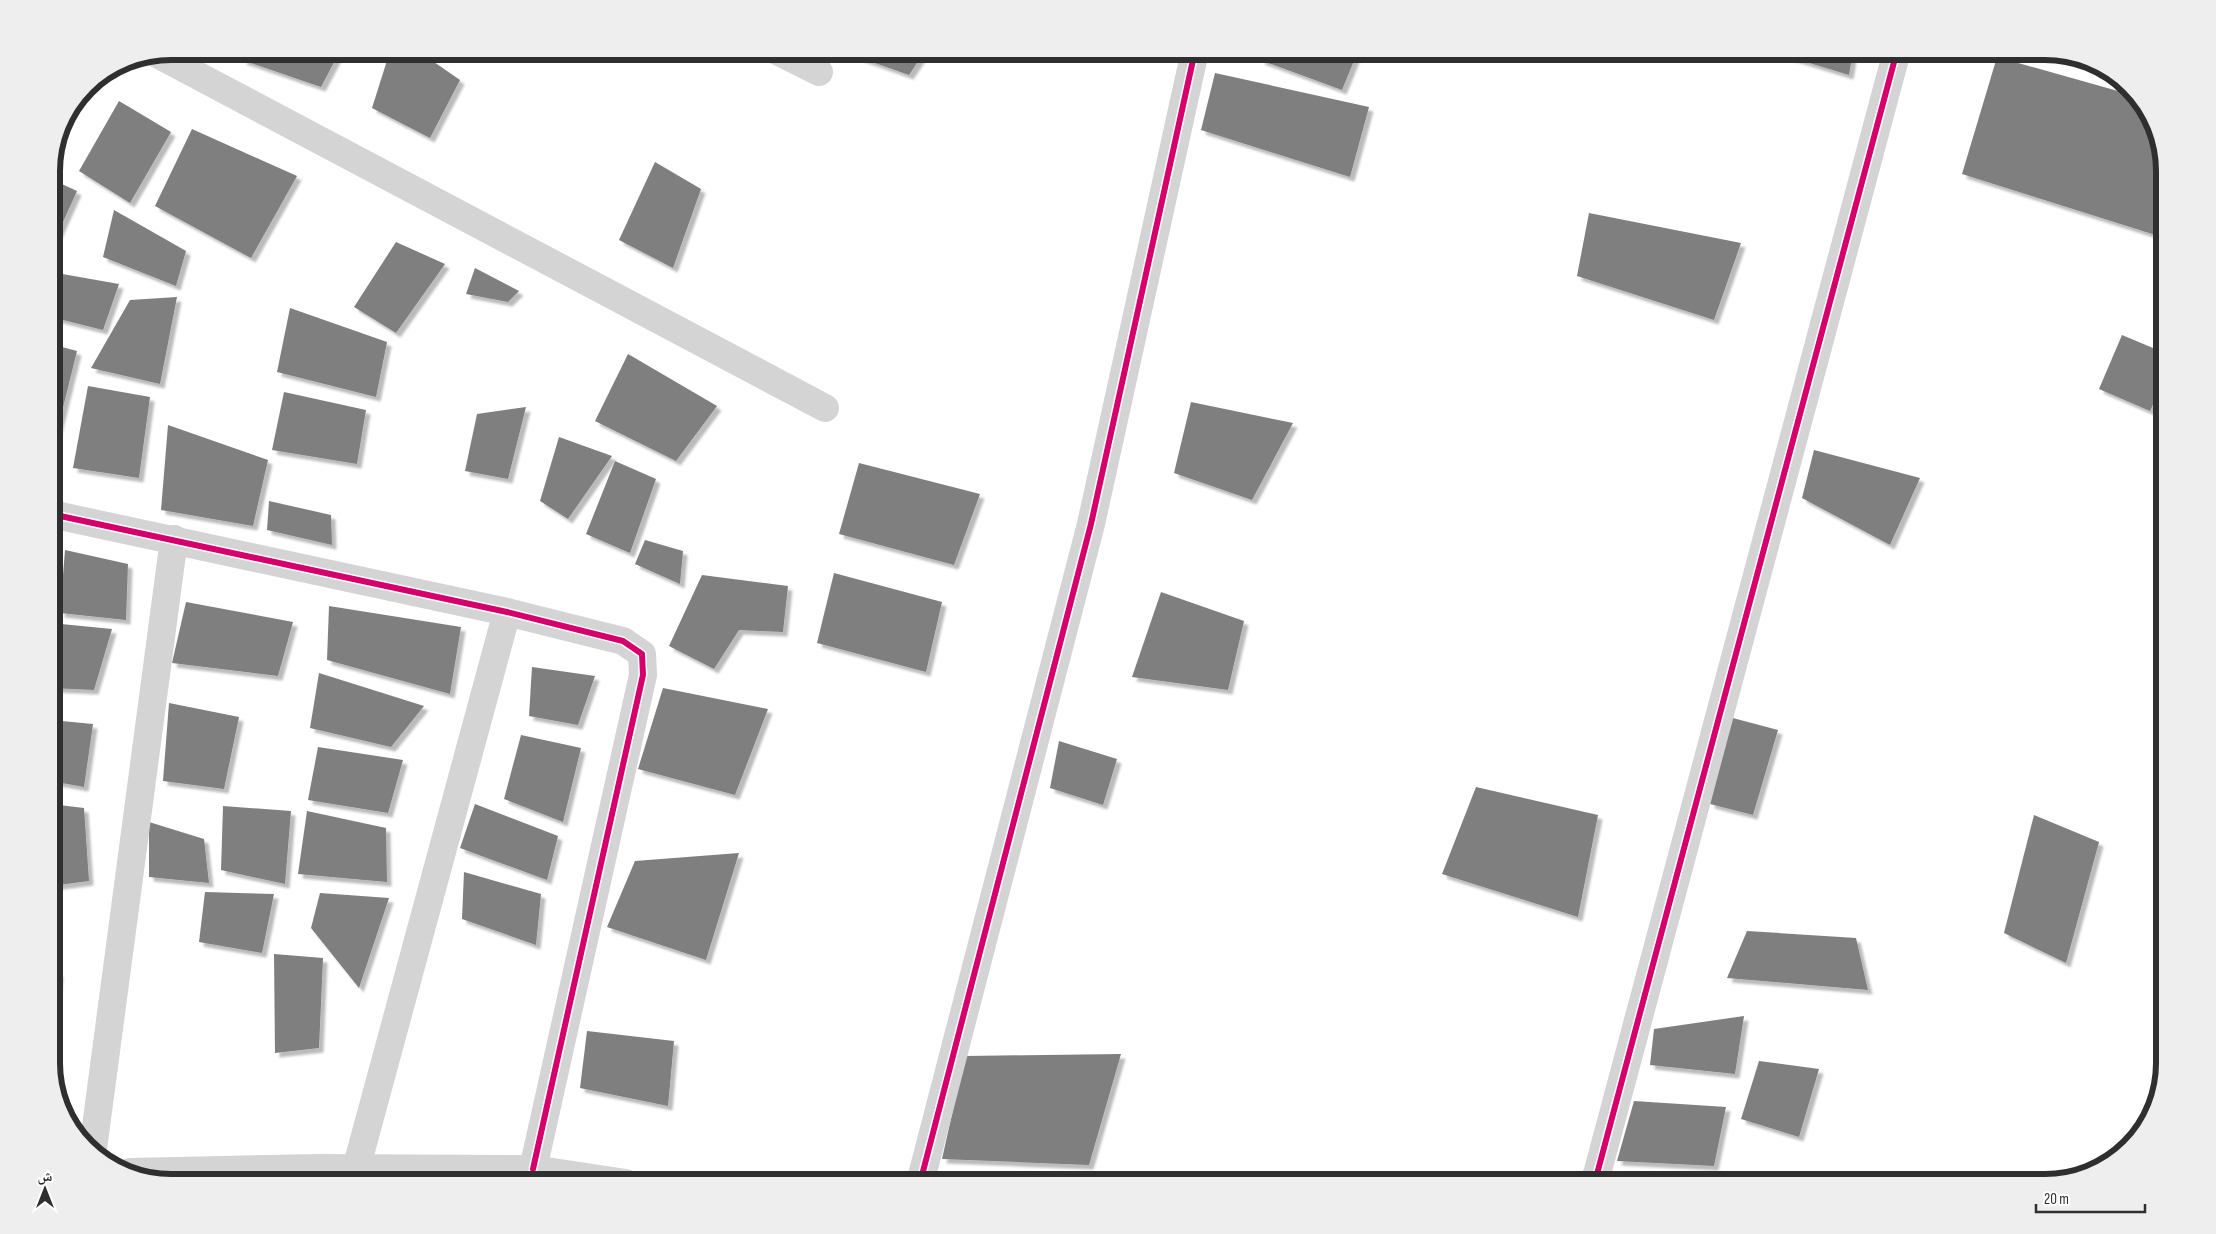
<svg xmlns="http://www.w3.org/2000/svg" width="2216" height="1234" font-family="'Sofia Sans Condensed','Noto Naskh Arabic',sans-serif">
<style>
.building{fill:#7f7f7f;filter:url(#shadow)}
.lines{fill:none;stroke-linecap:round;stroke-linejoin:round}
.street{stroke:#d4d4d4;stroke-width:28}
.cycleway-casing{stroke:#fff;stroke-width:9}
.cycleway{stroke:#d6006c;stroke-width:6}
.rim{fill:none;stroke:#2f2f2f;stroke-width:6}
</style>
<defs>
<filter id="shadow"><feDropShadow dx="4.5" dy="4.5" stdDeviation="1" flood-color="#0004"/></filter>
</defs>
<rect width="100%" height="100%" fill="#fff"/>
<g class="building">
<polygon points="246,51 340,51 321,87 242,60"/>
<polygon points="390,51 418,51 460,80 430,138 372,108"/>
<polygon points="861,51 925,51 909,75 858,57"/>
<polygon points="1263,51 1358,51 1342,90 1260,60"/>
<polygon points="1770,51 1853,51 1849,75"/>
<polygon points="1997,57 2132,95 2149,111 2165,164 2165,238 1962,174"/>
<polygon points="1215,73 1369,107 1350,177 1201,130"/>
<polygon points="119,101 171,132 130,203 79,171"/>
<polygon points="192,129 297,176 251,258 155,206"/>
<polygon points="655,162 701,189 673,268 619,240"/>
<polygon points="51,179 77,191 54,242 51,241"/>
<polygon points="114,210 186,251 176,286 103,257"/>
<polygon points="1589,213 1741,243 1714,320 1577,276"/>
<polygon points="396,242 445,264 396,333 354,307"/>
<polygon points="475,268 519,291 508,302 466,294"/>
<polygon points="51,272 119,284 103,330 51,317"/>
<polygon points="177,297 160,384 91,368 130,300"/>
<polygon points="290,308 387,342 376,397 277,372"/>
<polygon points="2122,335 2165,353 2165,379 2150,411 2099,389"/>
<polygon points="51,344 77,351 55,440 51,439"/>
<polygon points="628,354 717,406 676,461 595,421"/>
<polygon points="88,386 150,397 139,478 73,468"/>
<polygon points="284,392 366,410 357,464 272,450"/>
<polygon points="1191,402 1293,423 1252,500 1174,473"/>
<polygon points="526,407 508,479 465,471 477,414"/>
<polygon points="168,425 268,460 253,526 161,510"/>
<polygon points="559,437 612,456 568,519 540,501"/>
<polygon points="1814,450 1920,478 1890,545 1802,498"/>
<polygon points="615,461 656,479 630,553 586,534"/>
<polygon points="859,463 980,494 954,565 839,534"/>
<polygon points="269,501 331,515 332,545 267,530"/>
<polygon points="645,540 683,551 680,584 635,564"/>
<polygon points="65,550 128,564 126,620 60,613"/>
<polygon points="834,573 942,602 926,672 817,643"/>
<polygon points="702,575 788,586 783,632 739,630 714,669 669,646"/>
<polygon points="1161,592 1244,621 1228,690 1132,677"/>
<polygon points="186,602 293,622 278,676 172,663"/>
<polygon points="329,606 461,627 450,694 327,660"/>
<polygon points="51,623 112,629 94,690 51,688"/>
<polygon points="532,667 595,676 578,725 529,716"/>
<polygon points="319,673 424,706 391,747 310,728"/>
<polygon points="663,688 768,709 735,795 638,769"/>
<polygon points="169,703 239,717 224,789 163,781"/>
<polygon points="1729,717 1778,730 1753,815 1710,804"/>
<polygon points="51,720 93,724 84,787 51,781"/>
<polygon points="521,735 581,748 563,822 504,799"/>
<polygon points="1059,741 1117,759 1103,805 1050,788"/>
<polygon points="318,747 403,760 388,813 308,800"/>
<polygon points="1476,787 1598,815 1578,917 1442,874"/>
<polygon points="51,804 84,808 89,881 51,886"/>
<polygon points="475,804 558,836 547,880 460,848"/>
<polygon points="223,806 291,811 285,884 221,870"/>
<polygon points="307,811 386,828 387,882 298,874"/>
<polygon points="2034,815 2099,842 2066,963 2004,933"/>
<polygon points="149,822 204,839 209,883 149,877"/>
<polygon points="739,853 706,960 607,927 635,861"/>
<polygon points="464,872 541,894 536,945 462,919"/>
<polygon points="205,892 274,894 262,953 199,942"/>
<polygon points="320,893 389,898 359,988 311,928"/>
<polygon points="1747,931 1856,938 1868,990 1727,978"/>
<polygon points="274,954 323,958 319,1048 275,1053"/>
<polygon points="51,972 59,973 54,1014 51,1013"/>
<polygon points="1744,1016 1735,1074 1650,1065 1654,1029"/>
<polygon points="587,1031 674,1041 668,1106 580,1088"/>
<polygon points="1121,1054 1089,1165 942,1159 965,1056"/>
<polygon points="1759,1061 1819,1069 1799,1137 1741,1119"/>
<polygon points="1634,1101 1726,1107 1714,1166 1617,1161"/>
</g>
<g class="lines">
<g class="street">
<polyline points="777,51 819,72"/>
<polyline points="157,54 825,408"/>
<polyline points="51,514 507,612 623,641 642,654 643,675 533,1169"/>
<polyline points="93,1149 174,539"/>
<polyline points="356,1169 507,612"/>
<polyline points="130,1172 319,1168 533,1169 626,1183"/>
<polyline points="920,1183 1091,524 1195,51"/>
<polyline points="1592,1183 1597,1174 1897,51"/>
</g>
<g class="cycleway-casing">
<g id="cycleway">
<polyline points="51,514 507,612 623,641 642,654 643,675 533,1169"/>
<polyline points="920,1183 1091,524 1195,51"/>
<polyline points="1592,1183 1597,1174 1897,51"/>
</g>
</g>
<use href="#cycleway" class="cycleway"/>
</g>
<path d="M0 0H2216V1234H0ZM171 60H2045A111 111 0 0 1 2156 171V1063A111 111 0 0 1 2045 1174H171A111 111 0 0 1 60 1063V171A111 111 0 0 1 171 60Z" fill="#eee" fill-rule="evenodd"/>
<path class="rim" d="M171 60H2045A111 111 0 0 1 2156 171V1063A111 111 0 0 1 2045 1174H171A111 111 0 0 1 60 1063V171A111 111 0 0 1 171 60Z"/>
<g transform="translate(45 1189)" stroke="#ffffff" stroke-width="4" paint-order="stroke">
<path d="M0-4L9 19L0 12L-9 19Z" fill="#2f2f2f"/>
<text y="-8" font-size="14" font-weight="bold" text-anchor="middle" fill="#2f2f2f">ش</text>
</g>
<path d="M2036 1204v8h109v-8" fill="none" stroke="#2f2f2f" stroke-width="2.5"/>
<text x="2044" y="1204" font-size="15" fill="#2f2f2f" stroke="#ffffff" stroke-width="4" paint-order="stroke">20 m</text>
</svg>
